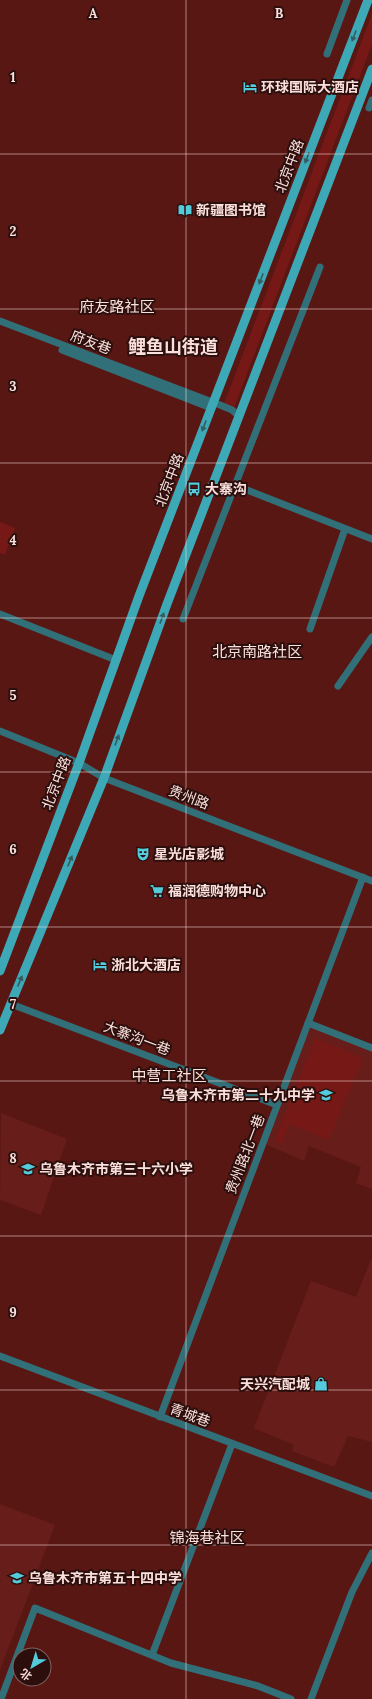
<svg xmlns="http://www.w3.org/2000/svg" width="372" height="1699" font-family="Lora,'Noto Sans SC',serif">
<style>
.built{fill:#671d19}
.green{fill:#761916}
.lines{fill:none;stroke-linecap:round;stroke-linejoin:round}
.minor{stroke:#327079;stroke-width:7}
.major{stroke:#3da9b7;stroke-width:9}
.oneway{fill:#345c62}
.grid{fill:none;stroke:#fae0dc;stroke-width:1;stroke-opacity:0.55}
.labels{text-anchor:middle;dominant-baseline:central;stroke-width:4;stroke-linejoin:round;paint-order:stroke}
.poi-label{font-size:14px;font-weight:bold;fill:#fae0dc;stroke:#2c0f0d;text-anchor:start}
.street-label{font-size:14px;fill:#fae0dc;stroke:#2c0f0d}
.neighbourhood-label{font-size:15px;fill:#fae0dc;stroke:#2c0f0d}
.district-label{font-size:18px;font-weight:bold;fill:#fae0dc;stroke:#2c0f0d}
.grid-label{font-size:13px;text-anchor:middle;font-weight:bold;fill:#fae0dc;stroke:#2c0f0d;stroke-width:4;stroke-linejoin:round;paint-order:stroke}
</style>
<rect width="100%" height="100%" fill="#591714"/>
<g class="built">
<polygon points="308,1023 372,1048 372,1189 356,1183 361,1167 309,1146 304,1161 263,1143"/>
<polygon points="1,1113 67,1139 41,1215 0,1200"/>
<polygon points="372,1257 372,1442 348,1436 334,1467 292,1451 294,1445 254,1428 311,1281 356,1297"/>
<polygon points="0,1504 55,1525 0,1670"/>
</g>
<g class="green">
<polygon points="372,14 372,44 234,408 224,404"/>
<polygon points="0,522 15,528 5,555 0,553"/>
<polygon points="315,1038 363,1058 329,1140 289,1124 282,1144 275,1141"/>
</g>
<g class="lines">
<g class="minor">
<polyline points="327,54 347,0"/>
<polyline points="369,108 372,100"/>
<polyline points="0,321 220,405 232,410 239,416"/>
<polyline points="62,350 211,408"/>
<polyline points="234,485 372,539"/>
<polyline points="0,614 116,660"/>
<polyline points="183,619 320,267"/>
<polyline points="310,629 345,529"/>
<polyline points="338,686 372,637"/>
<polyline points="0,731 79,763 104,778 372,881"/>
<polyline points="11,1004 277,1105"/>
<polyline points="308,1023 372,1048"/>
<polyline points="0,1356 372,1496"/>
<polyline points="160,1417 363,877"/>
<polyline points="152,1655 232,1444"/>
<polyline points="1,1699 35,1608 171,1663 258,1686 291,1699"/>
<polyline points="311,1699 352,1592 372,1553"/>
</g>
<g class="major">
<polyline points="0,971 79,763 139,596 368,0"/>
<polyline points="0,1030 104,778 167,604 372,69"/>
</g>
</g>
<defs><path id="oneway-solid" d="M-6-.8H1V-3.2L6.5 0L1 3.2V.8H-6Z"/></defs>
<g class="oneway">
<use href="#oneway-solid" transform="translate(354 36) rotate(111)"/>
<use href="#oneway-solid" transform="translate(307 158) rotate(111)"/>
<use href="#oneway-solid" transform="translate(261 279) rotate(111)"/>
<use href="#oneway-solid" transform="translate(204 426) rotate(111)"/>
<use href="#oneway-solid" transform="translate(162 618) rotate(-70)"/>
<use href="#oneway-solid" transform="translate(117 740) rotate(-70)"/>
<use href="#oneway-solid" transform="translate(70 861) rotate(-68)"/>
<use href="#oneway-solid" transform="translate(20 981) rotate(-67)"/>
</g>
<path class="grid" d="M 186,0 L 186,1699M 0,154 L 372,154M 0,309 L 372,309M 0,463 L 372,463M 0,618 L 372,618M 0,772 L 372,772M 0,927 L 372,927M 0,1081 L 372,1081M 0,1236 L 372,1236M 0,1390 L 372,1390M 0,1545 L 372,1545"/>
<defs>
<g id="hotel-bare" transform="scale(1.08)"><path d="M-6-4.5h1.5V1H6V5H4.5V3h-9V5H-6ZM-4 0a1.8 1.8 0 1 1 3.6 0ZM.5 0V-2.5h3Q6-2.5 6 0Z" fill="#53cbdb" stroke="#2c0f0d" stroke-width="2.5" paint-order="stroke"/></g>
<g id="library-bare" transform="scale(1.08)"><path d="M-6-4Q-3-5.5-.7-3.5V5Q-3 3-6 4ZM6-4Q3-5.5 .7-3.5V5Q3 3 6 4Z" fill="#53cbdb" stroke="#2c0f0d" stroke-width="2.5" paint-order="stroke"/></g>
<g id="bus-bare" transform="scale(1.08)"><path d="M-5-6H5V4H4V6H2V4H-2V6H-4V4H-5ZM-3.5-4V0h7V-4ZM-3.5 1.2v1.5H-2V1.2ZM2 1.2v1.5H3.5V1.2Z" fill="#53cbdb" stroke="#2c0f0d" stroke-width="2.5" paint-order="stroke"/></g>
<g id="theatre-bare" transform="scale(1.08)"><path d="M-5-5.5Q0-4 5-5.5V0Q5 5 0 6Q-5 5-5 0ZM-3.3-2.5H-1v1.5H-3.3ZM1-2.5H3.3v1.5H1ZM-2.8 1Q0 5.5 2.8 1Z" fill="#53cbdb" stroke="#2c0f0d" stroke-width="2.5" paint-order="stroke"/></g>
<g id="supermarket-bare" transform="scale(1.08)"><path d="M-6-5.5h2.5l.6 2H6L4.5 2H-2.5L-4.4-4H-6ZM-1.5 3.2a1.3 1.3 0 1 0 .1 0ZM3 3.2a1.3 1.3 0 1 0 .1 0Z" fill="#53cbdb" stroke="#2c0f0d" stroke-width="2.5" paint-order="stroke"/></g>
<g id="school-bare" transform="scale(1.08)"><path d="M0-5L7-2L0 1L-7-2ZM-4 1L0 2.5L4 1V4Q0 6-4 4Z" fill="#53cbdb" stroke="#2c0f0d" stroke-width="2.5" paint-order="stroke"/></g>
<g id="shop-bare" transform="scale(1.08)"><path d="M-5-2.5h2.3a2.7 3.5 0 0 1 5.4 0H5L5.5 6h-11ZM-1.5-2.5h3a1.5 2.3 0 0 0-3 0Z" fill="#53cbdb" stroke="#2c0f0d" stroke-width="2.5" paint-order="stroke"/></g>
</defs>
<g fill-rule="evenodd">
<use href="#hotel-bare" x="250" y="87"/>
<use href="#library-bare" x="185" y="210"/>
<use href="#bus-bare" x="194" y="489"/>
<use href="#theatre-bare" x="143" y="854"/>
<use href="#supermarket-bare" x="157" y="891"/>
<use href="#hotel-bare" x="100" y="965"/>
<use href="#school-bare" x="326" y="1095"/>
<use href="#school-bare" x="28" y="1169"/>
<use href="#shop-bare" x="321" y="1384"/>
<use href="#school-bare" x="17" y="1578"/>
</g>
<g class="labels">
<g class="poi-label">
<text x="261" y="87">环球国际大酒店</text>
<text x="196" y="210">新疆图书馆</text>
<text x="205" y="489">大寨沟</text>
<text x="154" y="854">星光店影城</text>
<text x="168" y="891">福润德购物中心</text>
<text x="111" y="965">浙北大酒店</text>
<text x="315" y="1095" text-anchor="end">乌鲁木齐市第二十九中学</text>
<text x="39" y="1169">乌鲁木齐市第三十六小学</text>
<text x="310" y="1384" text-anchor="end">天兴汽配城</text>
<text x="28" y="1578">乌鲁木齐市第五十四中学</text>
</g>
<g class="street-label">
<text transform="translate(289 166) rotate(-69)">北京中路</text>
<text transform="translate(91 342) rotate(21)">府友巷</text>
<text transform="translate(169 480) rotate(-69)">北京中路</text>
<text transform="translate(56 783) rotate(-69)">北京中路</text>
<text transform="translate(189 797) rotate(21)">贵州路</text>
<text transform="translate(137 1038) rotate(21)">大寨沟一巷</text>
<text transform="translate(245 1154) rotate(-69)">贵州路北一巷</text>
<text transform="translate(190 1415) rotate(20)">青城巷</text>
</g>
<g class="neighbourhood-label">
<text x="117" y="306">府友路社区</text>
<text x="257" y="651">北京南路社区</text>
<text x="169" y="1075">中营工社区</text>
<text x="207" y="1537">锦海巷社区</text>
</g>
<g class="district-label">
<text x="173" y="346">鲤鱼山街道</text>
</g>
</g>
<g class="grid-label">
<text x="93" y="18">A</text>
<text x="279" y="18">B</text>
<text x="13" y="82">1</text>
<text x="13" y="236">2</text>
<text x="13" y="391">3</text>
<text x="13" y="545">4</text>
<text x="13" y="700">5</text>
<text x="13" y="854">6</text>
<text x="13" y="1009">7</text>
<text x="13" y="1163">8</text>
<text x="13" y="1317">9</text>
</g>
<g transform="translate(32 1667) rotate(218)"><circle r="19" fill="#2c0f0d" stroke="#7e6360"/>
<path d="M0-3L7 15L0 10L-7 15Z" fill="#53cbdb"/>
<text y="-6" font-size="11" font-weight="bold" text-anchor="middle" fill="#fae0dc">北</text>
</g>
</svg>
